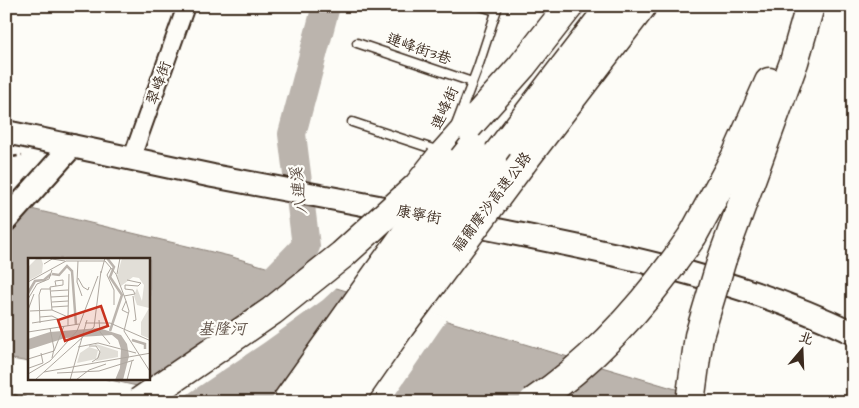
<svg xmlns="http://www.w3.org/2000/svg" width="859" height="408" font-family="'Architects Daughter','LXGW WenKai TC',sans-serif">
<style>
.water{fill:#bbb4ad;stroke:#887d74}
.pier{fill:#fdfcf7}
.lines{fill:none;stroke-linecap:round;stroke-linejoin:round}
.river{stroke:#bbb4ad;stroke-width:28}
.lane-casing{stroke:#3b2a1e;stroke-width:11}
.street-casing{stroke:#3b2a1e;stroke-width:20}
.secondary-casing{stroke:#3b2a1e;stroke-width:26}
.highway-casing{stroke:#3b2a1e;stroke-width:31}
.path{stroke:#3b2a1e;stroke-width:2.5;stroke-dasharray:4 4;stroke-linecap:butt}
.lane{stroke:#fdfcf7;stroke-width:8}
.street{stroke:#fdfcf7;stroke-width:16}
.secondary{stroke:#fdfcf7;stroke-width:22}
.highway{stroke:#fdfcf7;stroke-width:28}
.highway-bridge-casing{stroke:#3b2a1e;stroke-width:31;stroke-linecap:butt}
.highway-bridge{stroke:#fdfcf7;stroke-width:28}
.labels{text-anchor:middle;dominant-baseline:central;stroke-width:4.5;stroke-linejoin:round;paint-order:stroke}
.street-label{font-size:15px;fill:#3b2a1e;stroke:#fdfcf7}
.water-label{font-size:16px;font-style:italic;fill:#615349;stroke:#fdfcf7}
.inset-river{fill:none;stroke:#bbb4ad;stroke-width:2.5}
.inset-road{fill:none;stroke:#afa8a0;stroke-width:1}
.view{fill:#c8321e;fill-opacity:0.15;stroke:#c8321e;stroke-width:2.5}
.inset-edge{fill:none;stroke:#3b2a1e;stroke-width:2.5}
</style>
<rect width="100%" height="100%" fill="#fdfcf7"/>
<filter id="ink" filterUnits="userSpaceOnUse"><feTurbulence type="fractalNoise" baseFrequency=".02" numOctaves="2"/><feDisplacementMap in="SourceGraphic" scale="10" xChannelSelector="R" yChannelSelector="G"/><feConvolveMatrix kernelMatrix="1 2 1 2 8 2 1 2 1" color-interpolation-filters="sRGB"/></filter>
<g filter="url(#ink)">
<polygon class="water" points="6,203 229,256 679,390 706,402 208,402 106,379 149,379 149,259 29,259 29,362 6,358"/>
<g class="pier">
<polygon points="298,274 338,286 323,300 265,342 182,398 139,389"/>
<polygon points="370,295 448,318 390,402 293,402"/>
</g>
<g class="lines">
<polyline class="river" points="255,299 306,246 292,134 326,6"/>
<g class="lane-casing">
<g id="lane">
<polyline points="481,6 496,11"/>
<polyline points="357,43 472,82"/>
<polyline points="352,122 439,151"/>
<polyline points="456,125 478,67 498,6"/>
</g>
</g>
<g class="street-casing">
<polyline id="street" points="131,160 186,6"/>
</g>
<g class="secondary-casing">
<g id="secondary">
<polyline points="6,132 213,176 405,212"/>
<polyline points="6,220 72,146"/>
<path d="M 461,223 C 590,248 734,275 853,333"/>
</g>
</g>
<g class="highway-casing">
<g id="highway">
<polyline points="440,158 522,66 569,6"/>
<polyline points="492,161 611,6"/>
<polyline points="522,163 642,6"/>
<polyline points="693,235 736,156 769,82"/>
<polyline points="722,259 794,62 810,6"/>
</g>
</g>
<g class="path">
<polyline points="6,155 13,157 22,155"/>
<polyline points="6,394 32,399 35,402"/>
</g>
<use href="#lane" class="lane"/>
<use href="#street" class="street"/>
<use href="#secondary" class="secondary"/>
<use href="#highway" class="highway"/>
<g class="highway-bridge-casing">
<g id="highway-bridge">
<polyline points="139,402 272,311 342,255 418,186 440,158"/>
<polyline points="286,402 427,204 472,148"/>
<polyline points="317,402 492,161"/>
<polyline points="348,402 400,327 522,163"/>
<path d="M 533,402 C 598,359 650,298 693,235"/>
<polyline points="690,402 699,336 722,259"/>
</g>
</g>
<use href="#highway-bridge" class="highway-bridge"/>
</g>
</g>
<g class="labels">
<g class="street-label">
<text transform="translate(419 49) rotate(19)">連峰街3巷</text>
<text transform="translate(159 83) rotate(-70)">翠峰街</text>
<text transform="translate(445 108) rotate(-66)">連峰街</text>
<text transform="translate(492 202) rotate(-53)">福爾摩沙高速公路</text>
<text transform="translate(419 215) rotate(11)">康寧街</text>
</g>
<g class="water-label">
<text transform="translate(299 191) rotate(-97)">八連溪</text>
<text x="222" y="329">基隆河</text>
</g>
</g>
<g transform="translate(28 258)">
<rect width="122" height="122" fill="#fdfcf7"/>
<path d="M 9,0 L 13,0 L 15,6 L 14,15 L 0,23 L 0,9 ZM 94,0 L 122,0 L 122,81 L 113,77 L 113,64 L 121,50 L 109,47 L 106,38 L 109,30 L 114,43 L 116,27 L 111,20 L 105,19 L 93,28 L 89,18 ZM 65,85 L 90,93 L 90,99 L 68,103 L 72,91 ZM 61,89 L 70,92 L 68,101 L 49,105 L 52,95 Z" fill="#e1ded7"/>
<path d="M 71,70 L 93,77 L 99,86 L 101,98 L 95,122 L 87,122 L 92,110 L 93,91 L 90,82 L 84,77 L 37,80 L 0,92 L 0,81 L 22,74 Z" fill="#bbb4ad"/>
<path class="inset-river" d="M 79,0 L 86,9 L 82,19 L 94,37 L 82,73M 24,16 L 31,17 L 39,8 L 44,13 L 48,67M 0,35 L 7,23 L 16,22 L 23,16M 104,82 L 117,86 L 117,91"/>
<path class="inset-road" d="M 50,3 L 49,24 L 54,38M 16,6 L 24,1 L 37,3M 83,10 L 79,17 L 86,32 L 86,47M 73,15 L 77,0M 89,16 L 92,0M 50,20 L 55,29 L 60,32 L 61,29M 0,24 L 38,3 L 77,3 L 88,16 L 98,43 L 101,53 L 96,73 L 123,115M 23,33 L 40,32M 11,37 L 12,65M 11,37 L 13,31 L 23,31M 96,38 L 107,36 L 105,32 L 97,31 L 97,27 L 110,28 L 113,25 L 99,22M 105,38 L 108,62 L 105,63M 23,39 L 41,38M 0,41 L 9,26 L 21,21 L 24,12M 98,43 L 94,52 L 100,55M 24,44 L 40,43M 24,49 L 40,48M 0,52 L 6,36M 24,52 L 22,29 L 35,27 L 35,22 L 27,23 L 28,28M 2,53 L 24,52 L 40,59 L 40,68M 40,59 L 41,16M 71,62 L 72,74 L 82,86M 4,65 L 30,61 L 24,58 L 12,59M 57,65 L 82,65 L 123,83M 22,70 L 26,91 L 24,100M 0,74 L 51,66M 61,88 L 68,88 L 72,94 L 70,100 L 64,104M 50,89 L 70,85 L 108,95M 0,101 L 26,93 L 36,68M 1,110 L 15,105 L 13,95M 16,114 L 123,95M 29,115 L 71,113 L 106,102M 0,116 L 22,103 L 49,73 L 70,18M 7,122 L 66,69 L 73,13M 42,122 L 59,62M 48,122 L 61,112 L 78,106M 99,122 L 104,103"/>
<path class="view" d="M 73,48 L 80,68 L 37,83 L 30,62 Z"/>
<rect width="122" height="122" class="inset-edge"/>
</g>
<rect width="859" height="408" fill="none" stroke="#fdfcf7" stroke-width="25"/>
<rect x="12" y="12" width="834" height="383" fill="none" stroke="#3b2a1e" stroke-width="2" filter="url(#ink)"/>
<g transform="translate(802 350) rotate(19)" stroke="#fdfcf7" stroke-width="4" paint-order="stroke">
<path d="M0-4L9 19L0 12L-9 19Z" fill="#3b2a1e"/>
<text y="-8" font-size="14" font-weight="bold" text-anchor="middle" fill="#3b2a1e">北</text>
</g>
</svg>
